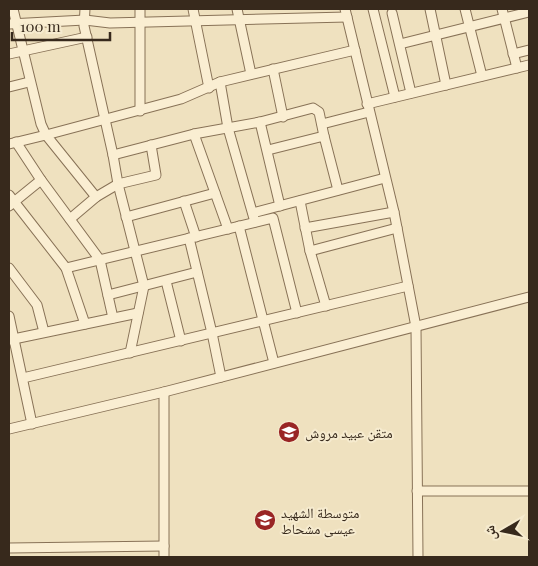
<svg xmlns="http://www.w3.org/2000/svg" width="538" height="566" font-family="'Playfair Display','Noto Naskh Arabic',serif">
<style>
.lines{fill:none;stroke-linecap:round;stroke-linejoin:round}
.minor-casing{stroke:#887257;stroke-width:11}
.minor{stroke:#faeed2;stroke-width:9}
.labels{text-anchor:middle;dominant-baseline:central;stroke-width:4;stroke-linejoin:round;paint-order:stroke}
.poi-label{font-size:14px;fill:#37291c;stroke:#f6ebcf;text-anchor:start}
</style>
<rect width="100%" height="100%" fill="#efe1bf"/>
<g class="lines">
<g class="minor-casing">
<g id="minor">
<polyline points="13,9 41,124 46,135 96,197"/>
<polyline points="85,9 84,26 113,155 118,184 144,286 130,353"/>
<polyline points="140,9 140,111"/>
<polyline points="193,9 209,88"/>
<polyline points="237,9 251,74"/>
<polyline points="345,9 394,212 416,327 418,557"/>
<polyline points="373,9 395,97"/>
<polyline points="430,9 446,85"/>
<polyline points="465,9 482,76"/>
<polyline points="502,9 517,68"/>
<polyline points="392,13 411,93"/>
<polyline points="9,24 85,20 110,23 347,17"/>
<polyline points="400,44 529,12"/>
<polyline points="9,54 87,37"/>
<polyline points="513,54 529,50"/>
<polyline points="273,69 283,117"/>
<polyline points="220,82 228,128 255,222"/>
<polyline points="9,87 29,82"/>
<polyline points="367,104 529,65"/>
<polyline points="260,122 280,206"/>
<polyline points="322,124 369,112"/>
<polyline points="194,134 228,229"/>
<polyline points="16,142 41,180 100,260 113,318"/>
<polyline points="9,144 46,135 181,99 220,82 355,50"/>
<polyline points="268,150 324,136 338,190"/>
<polyline points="113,155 194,134 260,122 313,108 319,112 324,136"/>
<polyline points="9,195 66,268 85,324"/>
<polyline points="184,201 196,237"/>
<polyline points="300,201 310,251 326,306"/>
<polyline points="9,206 41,180"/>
<polyline points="253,213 385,178"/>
<polyline points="126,217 215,193"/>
<polyline points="70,219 96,197 118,184 156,175 151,145"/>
<polyline points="239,226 274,363"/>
<polyline points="305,228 394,212"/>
<polyline points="189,238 212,333 221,377"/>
<polyline points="310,251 397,228"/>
<polyline points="9,268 37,305 44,332"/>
<polyline points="66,268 273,218 297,313"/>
<polyline points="166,281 181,341"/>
<polyline points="108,295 197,272"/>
<polyline points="9,316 32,424"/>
<polyline points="9,340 138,313"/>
<polyline points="23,378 408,286"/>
<polyline points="164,392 164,557"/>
<polyline points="9,429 164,392 529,297"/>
<polyline points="417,491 529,491"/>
<polyline points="9,548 164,546"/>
</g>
</g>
<use href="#minor" class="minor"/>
</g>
<defs>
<g id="school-disc" transform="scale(1.125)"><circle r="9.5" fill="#992525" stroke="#f6ebcf"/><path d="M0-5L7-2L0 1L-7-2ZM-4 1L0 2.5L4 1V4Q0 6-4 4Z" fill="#fff"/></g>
</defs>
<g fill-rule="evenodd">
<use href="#school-disc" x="289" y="432"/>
<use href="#school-disc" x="265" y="520"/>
</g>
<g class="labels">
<g class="poi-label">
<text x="305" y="432">متقن عبيد مروش</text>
<text x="281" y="512">متوسطة الشهيد<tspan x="281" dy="16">عيسى مشحاط</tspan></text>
</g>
</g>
<rect width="538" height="566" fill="none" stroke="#37291c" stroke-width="20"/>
<g transform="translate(503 531) rotate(261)" stroke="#f6ebcf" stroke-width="4" paint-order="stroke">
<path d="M0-4L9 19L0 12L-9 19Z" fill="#37291c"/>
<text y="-8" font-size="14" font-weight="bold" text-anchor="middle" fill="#37291c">ش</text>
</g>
<path d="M12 32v8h98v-8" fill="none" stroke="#37291c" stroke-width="2.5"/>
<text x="20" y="32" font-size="15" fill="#37291c" stroke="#f6ebcf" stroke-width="4" paint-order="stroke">100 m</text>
</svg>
